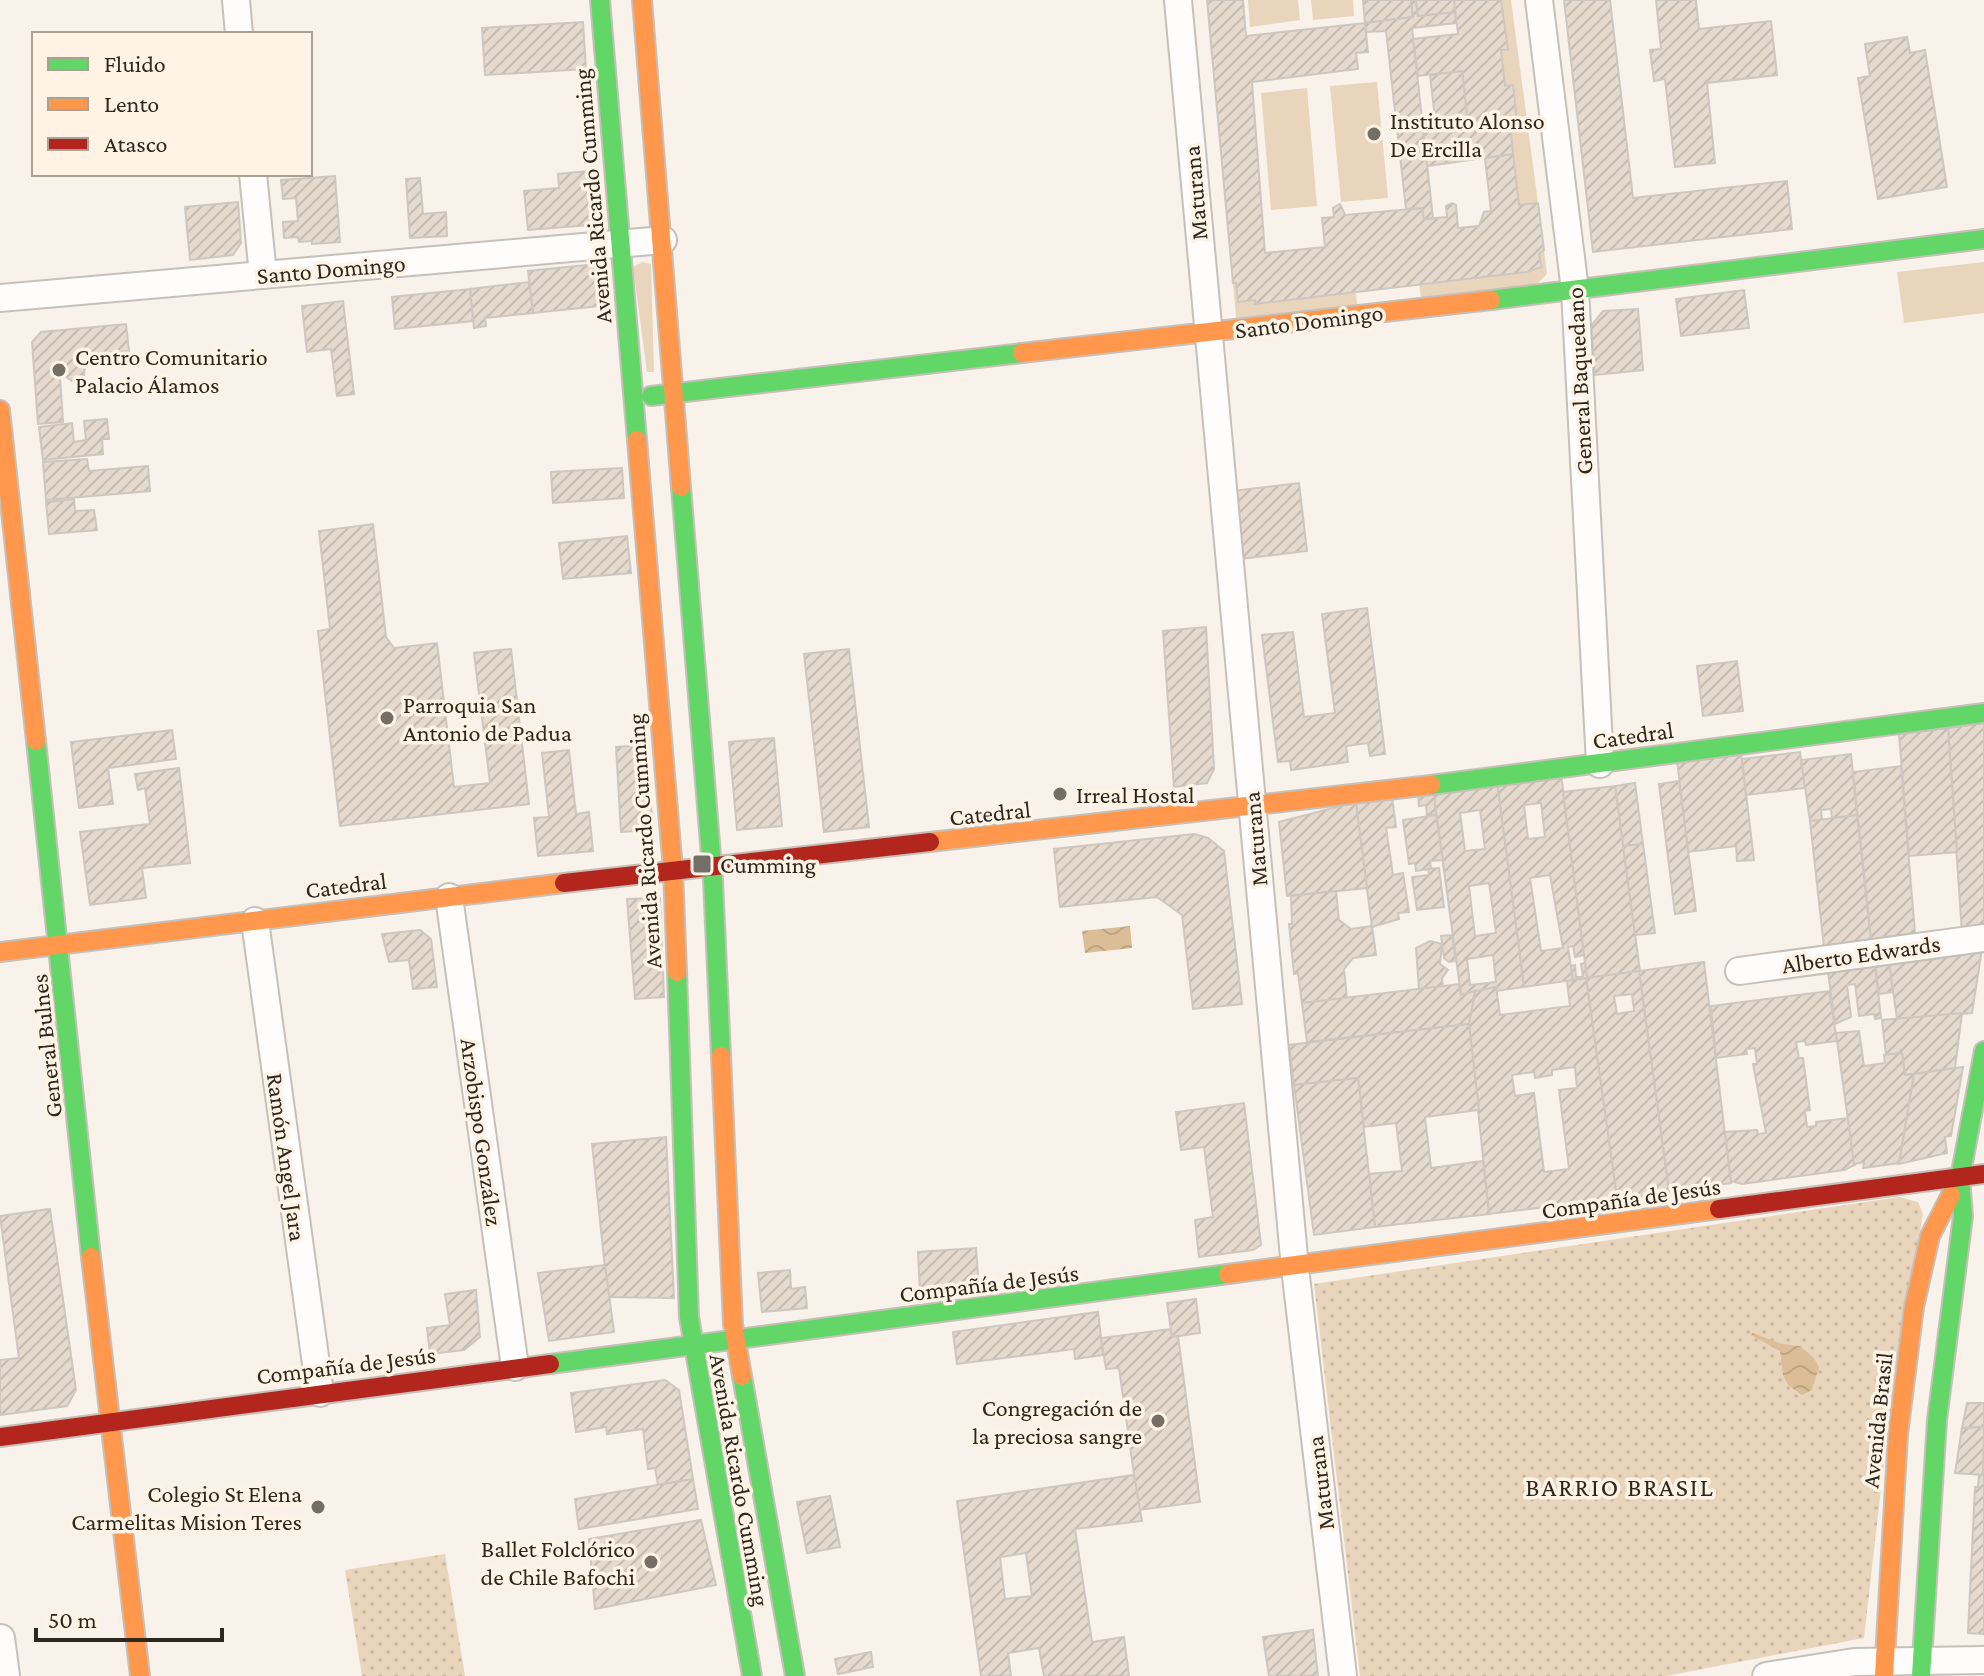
<svg xmlns="http://www.w3.org/2000/svg" width="1984" height="1676" font-family="'Crimson Pro',serif">
<style>
.grass{fill:#e9d5bc}
.park{fill:url(#park-dots)}
.water{fill:url(#water-waves)}
.building{fill:url(#building-hatch);stroke:#cdc7c0;stroke-width:2;fill-rule:evenodd}
.lines{fill:none;stroke-linecap:round;stroke-linejoin:round}
.street-casing{stroke:#c6c0b9;stroke-width:30}
.fast-casing{stroke:#c6c0b9;stroke-width:22}
.slow-casing{stroke:#c6c0b9;stroke-width:22}
.jam-casing{stroke:#c6c0b9;stroke-width:22}
.street{stroke:#fefdfc;stroke-width:26}
.fast{stroke:#63d668;stroke-width:18}
.slow{stroke:#ff974d;stroke-width:18}
.jam{stroke:#b3261e;stroke-width:18}
.poi-dot{fill:#746e66;stroke:#fef3e5;stroke-width:3}
.labels{text-anchor:middle;dominant-baseline:central;stroke-width:7;stroke-linejoin:round;paint-order:stroke}
.poi-label{font-size:24px;fill:#2d271e;stroke:#fef3e5;text-anchor:start}
.street-label{font-size:24px;fill:#2d271e;stroke:#fef3e5}
.neighbourhood-label{font-size:26px;letter-spacing:2px;fill:#2d271e;stroke:#fef3e5}
</style>
<defs>
<pattern id="park-dots" width="8" height="8" patternUnits="userSpaceOnUse" patternTransform="scale(2)"><rect width="8" height="8" fill="#e9d5bc"/><path d="M2 2h.1M6 6h.1" fill="none" stroke="#c8b7a1" stroke-width="1.8" stroke-linecap="round"/></pattern>
<pattern id="water-waves" width="16" height="10" patternUnits="userSpaceOnUse" patternTransform="scale(2)"><rect width="16" height="10" fill="#dbbe97"/><path d="M0 5q4-4 8 0t8 0" fill="none" stroke="#bca382"/></pattern>
<pattern id="building-hatch" width="6" height="6" patternUnits="userSpaceOnUse" patternTransform="scale(2)"><rect width="6" height="6" fill="#e5dacd"/><path d="M-1 1l2-2M0 6l6-6M5 7l2-2" fill="none" stroke="#c5bbb0"/></pattern>
</defs>
<rect width="100%" height="100%" fill="#f8f2eb"/>
<g class="grass">
<polygon points="1248,0 1298,0 1300,20 1250,27"/>
<polygon points="1311,0 1353,0 1354,16 1313,20"/>
<polygon points="1501,0 1511,0 1538,203 1519,205 1511,131 1518,129 1513,86 1505,86 1501,50 1508,49"/>
<polygon points="1377,82 1388,198 1341,202 1330,86"/>
<polygon points="1307,88 1317,206 1271,210 1261,93"/>
<polygon points="1544,250 1547,274 1537,284 1421,298 1419,284 1537,270 1543,264 1539,254"/>
<polygon points="642,262 651,264 654,372 647,372 633,267"/>
<polygon points="1984,262 1984,313 1904,323 1897,272"/>
<polygon points="1233,283 1236,283 1238,302 1255,300 1256,303 1356,292 1357,305 1236,318"/>
</g>
<g class="park">
<polygon points="1899,1197 1918,1202 1923,1214 1894,1375 1864,1638 1666,1676 1360,1676 1314,1284"/>
<polygon points="445,1554 465,1676 362,1676 345,1570"/>
</g>
<g class="water">
<polygon points="1130,926 1132,948 1085,953 1082,931"/>
<polygon points="1753,1333 1782,1344 1800,1346 1814,1358 1819,1367 1812,1390 1802,1395 1788,1385 1783,1375 1780,1351 1751,1335"/>
</g>
<g class="building">
<polygon points="1207,0 1243,0 1246,36 1365,23 1368,52 1356,53 1358,69 1252,82 1265,253 1325,247 1322,218 1334,217 1333,208 1340,204 1345,215 1422,208 1424,219 1447,217 1446,206 1452,203 1456,205 1458,228 1479,226 1484,212 1491,211 1485,158 1513,154 1519,205 1538,203 1544,250 1539,254 1542,267 1527,272 1255,304 1255,300 1238,302 1236,283 1233,283"/>
<polygon points="1363,0 1411,0 1413,17 1365,23"/>
<polygon points="1411,0 1416,0 1418,16 1455,12 1456,23 1412,28 1433,218 1424,219 1422,208 1406,209 1386,31 1366,32 1365,23 1413,17"/>
<polygon points="1416,0 1454,0 1455,12 1418,16"/>
<polygon points="1454,0 1501,0 1508,50 1501,50 1505,86 1513,85 1518,130 1511,131 1513,154 1427,166 1423,128 1468,123 1462,71 1418,76 1413,39 1458,34"/>
<polygon points="1564,0 1610,0 1633,198 1787,181 1792,229 1593,252"/>
<polygon points="1656,0 1696,0 1699,29 1771,21 1777,75 1707,83 1715,163 1675,167 1665,79 1654,81 1650,50 1661,49"/>
<polygon points="583,22 586,69 485,75 482,28"/>
<polygon points="1907,37 1910,53 1925,50 1947,187 1878,199 1858,78 1870,76 1865,44"/>
<polygon points="1462,71 1468,123 1436,127 1430,75"/>
<polygon points="598,170 602,224 528,230 524,191 559,188 558,174"/>
<polygon points="335,176 340,242 312,244 312,241 299,242 298,237 284,238 283,222 298,221 296,198 283,199 281,180"/>
<polygon points="420,178 423,214 446,212 447,236 410,238 406,179"/>
<polygon points="238,202 241,243 233,255 190,260 185,207"/>
<polygon points="606,263 609,305 533,313 528,271"/>
<polygon points="529,282 533,313 485,318 486,326 474,328 470,289"/>
<polygon points="470,289 473,321 395,329 392,297"/>
<polygon points="1744,290 1749,328 1681,336 1676,299"/>
<polygon points="343,301 354,394 337,396 331,349 307,352 302,306"/>
<polygon points="1638,309 1643,370 1595,375 1591,326 1603,311"/>
<polygon points="126,324 129,351 79,355 85,366 84,375 72,381 65,376 60,377 63,422 38,424 32,342 41,332"/>
<polygon points="107,419 109,439 102,439 103,454 43,460 39,427 72,423 74,442 86,440 84,421"/>
<polygon points="87,459 89,471 148,466 150,491 46,500 43,462"/>
<polygon points="622,468 624,498 553,503 551,472"/>
<polygon points="1299,483 1307,551 1240,559 1232,491"/>
<polygon points="74,499 75,511 94,510 97,530 49,534 46,502"/>
<polygon points="373,524 386,637 394,648 437,643 454,787 490,783 474,653 511,649 529,804 340,826 318,631 330,629 319,531"/>
<polygon points="627,536 631,573 563,579 559,543"/>
<polygon points="1367,608 1385,754 1370,756 1368,743 1346,746 1348,762 1291,770 1290,761 1278,762 1262,635 1293,632 1304,717 1335,713 1322,614"/>
<polygon points="1206,627 1214,769 1207,783 1174,787 1163,631"/>
<polygon points="849,649 869,827 824,832 804,654"/>
<polygon points="1737,661 1743,711 1703,716 1697,666"/>
<polygon points="1984,723 1984,930 1962,933 1948,728"/>
<polygon points="1948,728 1957,852 1909,856 1899,734"/>
<polygon points="172,730 176,759 108,768 113,804 79,808 71,742"/>
<polygon points="774,738 782,826 737,830 729,742"/>
<polygon points="646,745 653,830 621,832 616,747"/>
<polygon points="569,750 576,814 589,812 593,851 538,856 534,818 549,817 542,753"/>
<polygon points="1741,752 1754,860 1737,861 1736,846 1688,852 1677,760"/>
<polygon points="1800,752 1805,788 1746,795 1742,759"/>
<polygon points="1851,754 1857,815 1832,818 1831,809 1821,810 1822,820 1810,821 1801,760"/>
<polygon points="1901,766 1915,933 1871,939 1853,772"/>
<polygon points="179,768 190,863 142,868 146,898 90,905 80,832 150,824 145,788 138,790 135,774"/>
<path d="M 1561,774 L 1584,955 L 1575,957 L 1573,946 L 1568,947 L 1573,980 L 1524,987 L 1497,782 ZM 1541,803 L 1545,837 L 1528,839 L 1524,805 ZM 1550,875 L 1563,948 L 1541,951 L 1530,878 Z"/>
<polygon points="1679,781 1696,911 1675,914 1659,784"/>
<path d="M 1497,782 L 1524,987 L 1497,991 L 1496,987 L 1461,995 L 1433,790 ZM 1480,810 L 1485,849 L 1465,851 L 1460,813 ZM 1489,883 L 1496,933 L 1475,936 L 1469,886 ZM 1493,955 L 1496,982 L 1470,985 L 1467,959 Z"/>
<polygon points="1635,783 1643,844 1623,846 1615,786"/>
<polygon points="1615,786 1640,971 1587,978 1563,792"/>
<polygon points="1434,793 1436,815 1427,816 1426,805 1419,806 1418,795"/>
<polygon points="1392,797 1396,827 1386,828 1393,875 1403,873 1409,912 1398,913 1399,919 1372,927 1355,799"/>
<polygon points="1356,802 1367,888 1287,896 1279,822"/>
<polygon points="1436,815 1443,860 1430,861 1431,869 1416,871 1415,863 1409,864 1403,820"/>
<polygon points="1857,815 1871,941 1824,947 1810,821"/>
<polygon points="1194,834 1208,838 1224,851 1242,1004 1193,1009 1182,915 1157,897 1060,907 1054,849"/>
<polygon points="1643,844 1655,933 1635,935 1623,846"/>
<polygon points="1439,868 1444,907 1417,910 1412,877 1429,875 1428,869"/>
<polygon points="1336,891 1339,920 1351,929 1372,926 1376,955 1353,958 1344,969 1347,998 1302,1003 1298,973 1294,974 1289,924 1292,924 1291,896"/>
<polygon points="660,898 664,997 635,999 627,899"/>
<polygon points="420,930 431,939 437,987 413,989 409,960 389,962 382,934"/>
<polygon points="1452,935 1456,961 1449,962 1444,958 1441,936"/>
<polygon points="1430,941 1442,944 1440,964 1448,970 1442,978 1443,987 1419,989 1416,948"/>
<polygon points="1982,949 1972,1013 1897,1019 1889,963"/>
<polygon points="1704,962 1731,1183 1669,1190 1639,971"/>
<polygon points="1585,963 1587,978 1573,980 1571,966 1575,965 1576,977 1583,977 1581,964"/>
<polygon points="1889,963 1893,992 1879,994 1875,965"/>
<polygon points="1875,965 1881,1018 1875,1019 1874,1014 1859,1016 1855,984 1847,985 1851,1017 1835,1024 1828,972"/>
<path d="M 1639,971 L 1669,1192 L 1617,1200 L 1586,978 ZM 1632,994 L 1634,1011 L 1617,1014 L 1614,996 Z"/>
<path d="M 1586,978 L 1617,1198 L 1489,1214 L 1469,1024 L 1475,991 L 1496,987 L 1500,1015 L 1570,1006 L 1567,981 ZM 1575,1067 L 1577,1088 L 1559,1090 L 1569,1169 L 1544,1172 L 1534,1093 L 1515,1096 L 1512,1075 L 1534,1072 L 1535,1078 L 1552,1075 L 1552,1070 Z"/>
<polygon points="1459,984 1461,995 1475,991 1469,1024 1307,1042 1302,1003"/>
<polygon points="1829,991 1837,1041 1806,1045 1805,1041 1796,1042 1799,1058 1803,1058 1810,1110 1805,1111 1807,1127 1816,1126 1816,1122 1848,1118 1855,1165 1844,1170 1742,1184 1731,1181 1725,1132 1757,1130 1758,1134 1766,1133 1753,1064 1757,1064 1755,1048 1746,1049 1747,1054 1716,1058 1711,1006"/>
<polygon points="1962,1013 1955,1068 1905,1075 1902,1053 1886,1055 1882,1020"/>
<polygon points="1469,1024 1479,1110 1425,1117 1431,1168 1483,1161 1489,1214 1375,1227 1369,1174 1402,1171 1396,1123 1364,1127 1358,1078 1294,1085 1289,1045"/>
<polygon points="1859,1031 1864,1066 1885,1063 1884,1055 1902,1053 1905,1075 1914,1074 1899,1163 1863,1168 1864,1162 1854,1164 1836,1033"/>
<polygon points="1963,1067 1951,1136 1945,1137 1947,1153 1899,1164 1914,1074"/>
<polygon points="1358,1078 1375,1227 1314,1235 1294,1085"/>
<polygon points="1244,1103 1261,1245 1253,1250 1199,1257 1195,1220 1213,1217 1204,1147 1181,1150 1176,1112"/>
<polygon points="666,1137 674,1298 608,1297 592,1144"/>
<polygon points="50,1209 76,1390 67,1406 0,1415 0,1360 19,1358 0,1216"/>
<polygon points="976,1248 979,1288 920,1292 918,1252"/>
<polygon points="605,1265 614,1332 549,1341 538,1273"/>
<polygon points="790,1270 791,1289 805,1287 807,1308 762,1312 758,1273"/>
<polygon points="476,1290 480,1337 464,1350 430,1354 427,1328 450,1325 445,1294"/>
<polygon points="1196,1299 1200,1333 1172,1337 1167,1303"/>
<polygon points="1098,1312 1103,1355 1075,1359 1074,1349 957,1364 953,1332"/>
<polygon points="1170,1329 1172,1337 1178,1336 1200,1502 1139,1510 1119,1368 1106,1369 1101,1338"/>
<polygon points="665,1380 679,1390 693,1479 658,1485 655,1468 648,1469 643,1429 607,1434 606,1427 576,1432 571,1393"/>
<polygon points="1967,1403 1984,1403 1984,1427 1962,1428"/>
<polygon points="1984,1427 1983,1475 1955,1473 1962,1428"/>
<path d="M 1134,1475 L 1142,1521 L 1075,1529 L 1092,1642 L 1124,1637 L 1129,1676 L 1044,1676 L 1039,1648 L 1008,1653 L 1011,1676 L 981,1676 L 957,1501 ZM 1026,1553 L 1032,1596 L 1005,1599 L 1000,1557 Z"/>
<polygon points="1979,1475 1984,1475 1984,1634 1968,1633 1975,1487 1978,1487"/>
<polygon points="693,1479 698,1509 579,1529 575,1499"/>
<polygon points="830,1496 840,1547 807,1553 797,1502"/>
<polygon points="701,1520 716,1585 595,1609 589,1539"/>
<polygon points="1313,1630 1318,1676 1269,1676 1263,1637"/>
<polygon points="871,1652 873,1667 838,1674 835,1659"/>
</g>
<g class="lines">
<g class="street-casing">
<g id="street">
<polyline points="236,0 239,34"/>
<polyline points="1178,0 1295,1268 1343,1676"/>
<polyline points="1539,0 1575,290 1600,764"/>
<polyline points="253,174 263,275"/>
<polyline points="0,298 663,240"/>
<polyline points="449,897 515,1367"/>
<polyline points="255,921 320,1393"/>
<polyline points="1739,971 1984,938"/>
<polyline points="1,1638 6,1676"/>
<polyline points="1766,1676 1854,1662 1984,1660"/>
</g>
</g>
<g class="fast-casing">
<g id="fast">
<polyline points="600,0 637,440"/>
<polyline points="1491,300 1984,239"/>
<polyline points="651,396 1022,353"/>
<polyline points="681,487 713,880 721,1056"/>
<polyline points="36,741 91,1257"/>
<polyline points="1431,785 1984,713"/>
<polyline points="677,972 689,1317 752,1676"/>
<polyline points="1951,1195 1960,1178 1984,1051"/>
<polyline points="550,1364 1228,1274"/>
<polyline points="742,1376 795,1676"/>
<polyline points="1921,1676 1937,1420 1963,1216 1960,1178"/>
</g>
</g>
<g class="slow-casing">
<g id="slow">
<polyline points="642,0 681,487"/>
<polyline points="1022,353 1491,300"/>
<polyline points="0,410 36,741"/>
<polyline points="637,440 673,870 677,972"/>
<polyline points="930,842 1431,785"/>
<polyline points="0,952 564,883"/>
<polyline points="721,1056 733,1324 742,1376"/>
<polyline points="91,1257 140,1676"/>
<polyline points="1228,1274 1719,1209"/>
<polyline points="1884,1676 1898,1434 1914,1307 1930,1236 1951,1195"/>
</g>
</g>
<g class="jam-casing">
<g id="jam">
<polyline points="564,883 930,842"/>
<polyline points="1719,1209 1984,1174"/>
<polyline points="0,1437 550,1364"/>
</g>
</g>
<use href="#street" class="street"/>
<use href="#fast" class="fast"/>
<use href="#slow" class="slow"/>
<use href="#jam" class="jam"/>
</g>
<g class="poi-dot">
<circle cx="1374" cy="134" r="8"/>
<circle cx="59" cy="370" r="8"/>
<circle cx="387" cy="718" r="8"/>
<circle cx="1060" cy="794" r="8"/>
<rect x="692" y="854" width="20" height="20" rx="4"/>
<circle cx="1158" cy="1421" r="8"/>
<circle cx="318" cy="1507" r="8"/>
<circle cx="651" cy="1562" r="8"/>
</g>
<g class="labels">
<g class="poi-label">
<text x="1390" y="120">Instituto Alonso<tspan x="1390" dy="28">De Ercilla</tspan></text>
<text x="75" y="356">Centro Comunitario<tspan x="75" dy="28">Palacio Álamos</tspan></text>
<text x="403" y="704">Parroquia San<tspan x="403" dy="28">Antonio de Padua</tspan></text>
<text x="1076" y="794">Irreal Hostal</text>
<text x="720" y="864">Cumming</text>
<text x="1142" y="1407" text-anchor="end">Congregación de<tspan x="1142" dy="28">la preciosa sangre</tspan></text>
<text x="302" y="1493" text-anchor="end">Colegio St Elena<tspan x="302" dy="28">Carmelitas Mision Teres</tspan></text>
<text x="635" y="1548" text-anchor="end">Ballet Folclórico<tspan x="635" dy="28">de Chile Bafochi</tspan></text>
</g>
<g class="street-label">
<text transform="translate(1195 193) rotate(-95)">Maturana</text>
<text transform="translate(592 196) rotate(-95)">Avenida Ricardo Cumming</text>
<text transform="translate(331 269) rotate(-5)">Santo Domingo</text>
<text transform="translate(1309 321) rotate(-7)">Santo Domingo</text>
<text transform="translate(1579 381) rotate(-93)">General Baquedano</text>
<text transform="translate(1633 735) rotate(-8)">Catedral</text>
<text transform="translate(990 813) rotate(-6)">Catedral</text>
<text transform="translate(1255 839) rotate(-95)">Maturana</text>
<text transform="translate(644 841) rotate(-94)">Avenida Ricardo Cumming</text>
<text transform="translate(346 885) rotate(-7)">Catedral</text>
<text transform="translate(1861 954) rotate(-8)">Alberto Edwards</text>
<text transform="translate(46 1046) rotate(-96)">General Bulnes</text>
<text transform="translate(482 1132) rotate(82)">Arzobispo González</text>
<text transform="translate(287 1157) rotate(82)">Ramón Angel Jara</text>
<text transform="translate(1631 1198) rotate(-8)">Compañía de Jesús</text>
<text transform="translate(989 1283) rotate(-7)">Compañía de Jesús</text>
<text transform="translate(346 1365) rotate(-7)">Compañía de Jesús</text>
<text transform="translate(1877 1420) rotate(-84)">Avenida Brasil</text>
<text transform="translate(740 1480) rotate(80)">Avenida Ricardo Cumming</text>
<text transform="translate(1320 1483) rotate(-97)">Maturana</text>
</g>
<g class="neighbourhood-label">
<text x="1620" y="1487">BARRIO BRASIL</text>
</g>
</g>
<rect x="32" y="32" width="280" height="144" fill="#fef3e5" stroke="#aaa195" stroke-width="2"/>
<rect x="48" y="58" width="40" height="12" fill="#63d668" stroke="#aaa195" stroke-width="2"/>
<text x="104" y="72" font-size="24" fill="#2d271e">Fluido</text>
<rect x="48" y="98" width="40" height="12" fill="#ff974d" stroke="#aaa195" stroke-width="2"/>
<text x="104" y="112" font-size="24" fill="#2d271e">Lento</text>
<rect x="48" y="138" width="40" height="12" fill="#b3261e" stroke="#aaa195" stroke-width="2"/>
<text x="104" y="152" font-size="24" fill="#2d271e">Atasco</text>
<path d="M36 1628v12h186v-12" fill="none" stroke="#2d271e" stroke-width="4"/>
<text x="48" y="1628" font-size="24" fill="#2d271e" stroke="#fef3e5" stroke-width="6" paint-order="stroke">50 m</text>
</svg>
